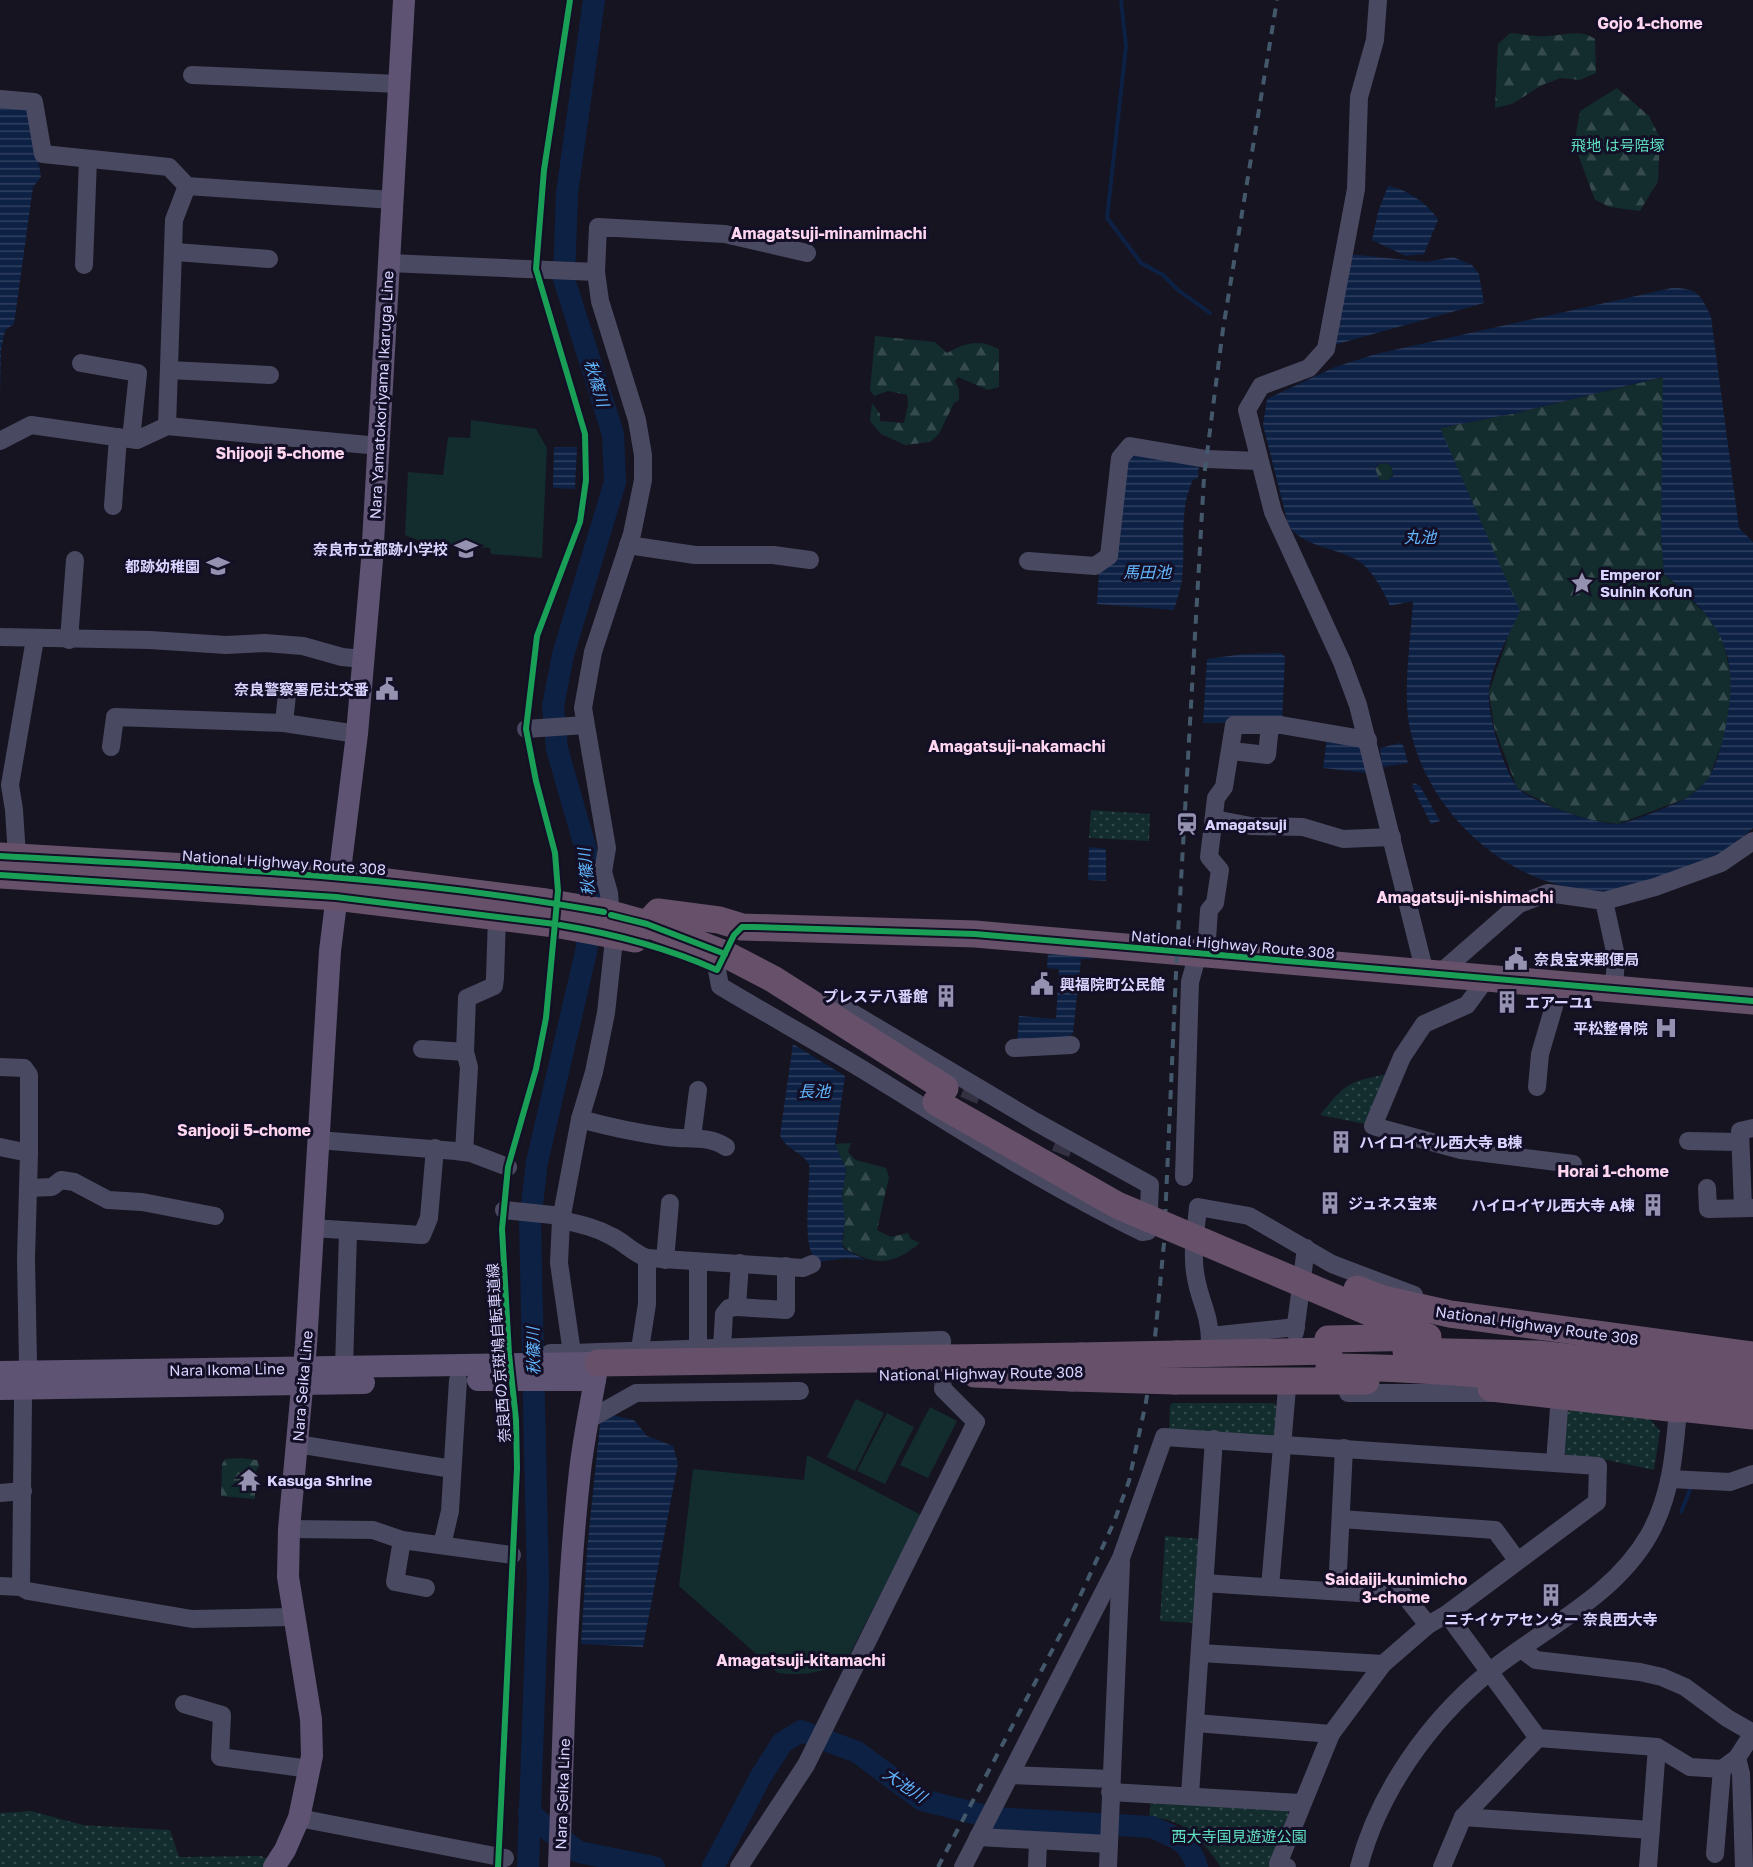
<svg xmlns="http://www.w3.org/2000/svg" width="1753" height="1867" font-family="'Golos Text','Noto Sans JP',sans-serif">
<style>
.grass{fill:url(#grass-dots)}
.forest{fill:url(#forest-firs)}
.pitch{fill:#132c2d}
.water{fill:url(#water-rules);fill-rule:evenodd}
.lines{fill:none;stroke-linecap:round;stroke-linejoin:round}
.stream{stroke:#0d2144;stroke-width:4}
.river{stroke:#0d2144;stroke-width:22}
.minor-tunnel{stroke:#333142;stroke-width:18;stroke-dasharray:18 9;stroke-linecap:butt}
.minor{stroke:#4a4962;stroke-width:18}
.major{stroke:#5e5373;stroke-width:22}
.highway{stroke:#67516a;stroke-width:27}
.rail{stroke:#43596b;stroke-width:4;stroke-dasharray:9 8;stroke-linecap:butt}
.highway-bridge{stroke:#67516a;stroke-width:27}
.cycleway-casing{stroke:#130f26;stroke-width:10}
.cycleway{stroke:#1a9f57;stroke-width:6}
.labels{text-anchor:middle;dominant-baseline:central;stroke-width:6;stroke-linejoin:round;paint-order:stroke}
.park-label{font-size:15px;fill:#5fe0c0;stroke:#130f26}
.street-label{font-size:15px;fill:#d9d4ff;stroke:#130f26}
.poi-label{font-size:15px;font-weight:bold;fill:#d9d4ff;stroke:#130f26;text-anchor:start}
.neighbourhood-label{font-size:16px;font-weight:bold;fill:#ffd6f0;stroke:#130f26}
.water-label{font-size:16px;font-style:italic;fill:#62b6ff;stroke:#130f26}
</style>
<defs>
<pattern id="grass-dots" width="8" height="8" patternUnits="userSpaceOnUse" patternTransform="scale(1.5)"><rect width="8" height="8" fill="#132c2d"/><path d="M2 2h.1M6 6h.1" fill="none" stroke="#354a4c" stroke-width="1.8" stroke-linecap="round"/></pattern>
<pattern id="forest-firs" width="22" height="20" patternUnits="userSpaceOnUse" patternTransform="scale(1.5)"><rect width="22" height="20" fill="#132c2d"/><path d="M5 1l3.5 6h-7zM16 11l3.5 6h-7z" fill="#354a4c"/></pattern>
<pattern id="water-rules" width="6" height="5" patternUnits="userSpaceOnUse" patternTransform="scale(1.5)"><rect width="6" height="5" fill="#0d2144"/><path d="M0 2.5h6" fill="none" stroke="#304060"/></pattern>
</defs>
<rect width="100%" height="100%" fill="#161421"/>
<g class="grass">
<polygon points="1091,810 1150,814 1149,841 1089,838"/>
<path d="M 1388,1074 L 1365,1124 L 1320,1115 C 1346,1083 1347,1082 1388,1074 Z"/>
<polygon points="1173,1403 1274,1403 1279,1409 1278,1439 1169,1431 1170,1405"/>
<polygon points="1572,1408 1649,1418 1660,1431 1654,1470 1607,1460 1567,1457 1561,1449 1563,1417"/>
<polygon points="1165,1536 1202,1539 1196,1623 1160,1621"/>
<path d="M 1151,1801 L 1286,1808 L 1290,1817 L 1270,1867 L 1221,1867 C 1203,1841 1183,1816 1149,1818 Z"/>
<polygon points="31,1811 83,1825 170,1830 179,1857 261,1856 270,1860 266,1867 0,1867 0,1813"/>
</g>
<g class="forest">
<path d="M 1510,33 C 1522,34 1536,37 1548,36 C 1564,35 1581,29 1595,39 L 1596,73 L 1580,80 L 1561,78 L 1542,85 L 1512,104 L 1495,108 L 1498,44 Z"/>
<polygon points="1617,88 1649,116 1660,138 1658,181 1640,211 1610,207 1595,200 1574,144 1580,111"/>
<path d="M 875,336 L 935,342 L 947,353 C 966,342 980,339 999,349 L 999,387 L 988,390 L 958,377 L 955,382 L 959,389 L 959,400 L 954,403 L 939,434 L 930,442 L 905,445 L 881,434 L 870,421 L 872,403 L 880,414 L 880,421 L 904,423 L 908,404 L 907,395 L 888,391 L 874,396 L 870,390 Z"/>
<polygon points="1664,377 1661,533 1664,574 1714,622 1724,644 1731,677 1730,703 1725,736 1708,780 1687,798 1618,824 1590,820 1555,808 1517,788 1494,727 1489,692 1507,640 1440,428 1516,413"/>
<circle cx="1384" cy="472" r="9"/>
<path d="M 851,1143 L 848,1152 L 856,1160 L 886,1168 L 889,1177 L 877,1230 L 891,1237 L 908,1233 L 911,1239 L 920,1243 C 898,1261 881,1267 856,1254 C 850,1251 845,1250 842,1243 L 844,1235 L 842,1197 L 846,1169 L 835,1144 Z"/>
<polygon points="241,1458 257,1460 259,1466 255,1473 255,1499 221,1496 222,1464 225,1459"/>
</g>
<g class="pitch">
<polygon points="471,420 536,429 547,448 542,558 491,554 490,548 428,544 405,535 408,472 443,475 448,437 470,438"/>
<polygon points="856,1399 884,1413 855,1471 827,1457"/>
<polygon points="930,1407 957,1421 928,1478 900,1465"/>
<polygon points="887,1413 914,1427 885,1484 857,1471"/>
<path d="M 807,1455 L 921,1515 L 848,1658 C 827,1673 803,1676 778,1673 L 679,1586 L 693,1469 L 804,1480 Z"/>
</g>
<g class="water">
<polygon points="0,105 25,109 31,113 41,177 33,187 14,324 5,330 1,350 0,394"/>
<path d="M 1388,186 C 1405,188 1430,205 1438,220 L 1424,254 L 1406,256 L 1372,240 L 1378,212 Z"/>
<polygon points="1349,254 1426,262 1453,257 1472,265 1479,274 1484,303 1334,345"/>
<path d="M 1672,288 C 1698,288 1701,295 1711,317 L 1739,528 L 1753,542 L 1753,828 C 1732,849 1703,864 1675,874 C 1651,883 1622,893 1596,891 C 1506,886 1426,812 1409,724 C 1403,690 1411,636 1413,601 L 1390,606 C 1383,591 1372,569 1357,560 C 1335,547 1301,547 1288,524 L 1263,425 L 1267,399 L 1335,367 L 1376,354 ZM 1663,377 L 1661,533 L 1664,574 C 1713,616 1739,643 1728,713 C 1726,729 1717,769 1706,781 C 1701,787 1692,795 1685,799 C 1673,805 1629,823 1618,824 C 1599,826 1527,801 1517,787 C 1503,768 1487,714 1489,691 C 1492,664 1509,635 1520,611 L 1440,428 L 1516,413 ZM 1387,463 L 1392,467 L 1393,476 L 1388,480 L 1380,480 L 1375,469 L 1379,464 Z"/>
<polygon points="554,447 577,447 575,489 553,488"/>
<path d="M 1129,454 L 1199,462 L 1198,478 L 1193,480 C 1178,511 1186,546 1182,578 C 1181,589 1177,600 1174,610 L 1097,604 L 1099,571 Z"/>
<polygon points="1281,653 1285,657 1282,722 1203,723 1207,659 1244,654"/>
<polygon points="1327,738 1362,744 1367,773 1323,768"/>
<polygon points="1400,743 1403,745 1408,763 1382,767 1380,748"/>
<polygon points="1414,783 1420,786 1440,821 1431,824 1412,786"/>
<polygon points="1089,847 1106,849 1106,881 1088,880"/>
<polygon points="1048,950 1093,954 1093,959 1081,959 1073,1033 1069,1037 1017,1044 1019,1016 1056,1019 1059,969 1047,968"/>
<path d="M 793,1044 L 845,1076 L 835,1144 L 846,1169 L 842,1197 L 845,1221 L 842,1243 L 844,1249 L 866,1260 L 847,1258 L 818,1262 C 800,1249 811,1186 809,1164 C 801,1151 786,1150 780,1135 Z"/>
<polygon points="608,1414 634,1420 647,1436 673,1446 678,1463 643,1647 581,1644 587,1551 600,1424"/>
</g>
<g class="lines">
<g class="stream">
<polyline points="1121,0 1126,46 1107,218 1141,263 1163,275 1178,290 1210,313"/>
<polyline points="1681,1512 1691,1487"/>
</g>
<g class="river">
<polyline points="529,1812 550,1831 579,1852 654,1867"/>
<polyline points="528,1867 538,1584 530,1221 537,1162 586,952 590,922 588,857 557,749 553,706 563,655 615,482 613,434 564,279 567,193 594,0"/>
<path d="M 713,1867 L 761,1776 L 782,1743 L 801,1731 L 857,1752 L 922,1800 L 994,1818 L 1152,1827 C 1176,1839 1188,1838 1197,1867"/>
</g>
<g class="minor-tunnel">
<polyline points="958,1125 975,1085"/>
<polyline points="1051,1179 1066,1139"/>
<polyline points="942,1349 943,1389"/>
</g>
<g class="minor">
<polyline points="1378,0 1375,40 1359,97 1356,189 1326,349 1309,368 1261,386 1247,410 1273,512 1342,662 1358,705 1425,973"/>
<polyline points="192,75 399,84"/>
<polyline points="0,99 34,102 43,154 169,167 187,186 392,200"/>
<polyline points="175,252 269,259"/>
<polyline points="389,263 596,272"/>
<polyline points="84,265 88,159"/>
<polyline points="81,363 138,373 131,439"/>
<polyline points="169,370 270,375"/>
<polyline points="167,426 174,220 187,186"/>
<polyline points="0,441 31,425 137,440 167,426 379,446"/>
<polyline points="113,506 118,437"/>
<polyline points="628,545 695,555 773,555 810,560"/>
<polyline points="1028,561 1095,566 1109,556 1120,458 1130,446 1206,459 1259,461"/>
<polyline points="0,637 150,640 226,645 265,643 303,646 342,657 363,659"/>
<polyline points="69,640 75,560"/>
<polyline points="284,723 287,694"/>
<polyline points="526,729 585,725"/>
<polyline points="111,747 115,717 284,723 357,734"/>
<polyline points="1232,751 1267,755 1270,725"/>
<polyline points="1214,819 1251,826 1303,827 1343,839 1392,837"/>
<polyline points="15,868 17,856 14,810 10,785 35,639"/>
<polyline points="1604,901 1616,956 1614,990"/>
<polyline points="1206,954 1209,910 1215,903 1220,870 1209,857 1216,798 1224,787 1234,725 1281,725 1368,740"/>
<path d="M 717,970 L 720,986 C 770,1016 821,1044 870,1074 C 960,1130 1048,1186 1142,1232 L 1148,1231 L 1150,1185 L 1036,1122 L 834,1002"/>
<polyline points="1439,974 1519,904 1548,893 1604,901 1655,887 1721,863 1753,841"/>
<polyline points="1486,979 1467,1005 1424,1024 1402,1057 1373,1126 1461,1150 1573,1164"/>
<polyline points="1014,1048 1071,1045"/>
<polyline points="422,1049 465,1052 467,998 494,986 495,978 497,917"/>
<polyline points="0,1067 24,1068 29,1075 29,1153"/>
<polyline points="1537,1087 1540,1054 1560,986"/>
<path d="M 580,1119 C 609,1127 638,1133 667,1137 C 688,1140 708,1135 726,1147"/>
<polyline points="692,1138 698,1090"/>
<polyline points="318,1140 456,1151 471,1153 508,1167"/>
<polyline points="1688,1141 1738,1142"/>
<polyline points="0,1147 29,1153 26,1259 28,1363 23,1399 21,1587"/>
<polyline points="464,1152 469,1067 465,1052"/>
<polyline points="1184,1177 1190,982 1198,953"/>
<polyline points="29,1188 52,1187 61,1180 74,1182 108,1200 142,1202 215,1216"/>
<polyline points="1707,1188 1708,1209 1753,1208"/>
<polyline points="1743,1208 1740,1131 1753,1128"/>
<polyline points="504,1210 562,1216"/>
<path d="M 561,1220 C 579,1224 595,1227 611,1236 C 624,1242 633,1253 647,1258 L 803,1268 L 812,1264"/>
<polyline points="312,1228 422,1235 429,1218 435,1148"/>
<polyline points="665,1260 670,1203"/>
<polyline points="740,1263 737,1307 786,1310 786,1266"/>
<polyline points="1295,1332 1306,1248"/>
<polyline points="1210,1336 1296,1327"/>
<path d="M 1210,1342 C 1210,1314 1200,1302 1196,1278 C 1191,1254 1196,1230 1198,1207 L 1249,1216 L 1332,1264 L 1414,1295"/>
<polyline points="722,1347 724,1314 729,1308 737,1307"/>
<polyline points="698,1348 698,1262"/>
<polyline points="640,1349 647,1304 647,1258"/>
<polyline points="550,1353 572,1353 559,1263 561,1220 580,1119 594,1072 606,1013 613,949 609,893 603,872 607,848 583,708 593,652 632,534 643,480 643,455 637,420 600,301 596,272 598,227 725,234 807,253"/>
<polyline points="572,1353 942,1340 942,1347"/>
<polyline points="344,1368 348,1232"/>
<polyline points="1348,1393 1503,1393"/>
<polyline points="588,1420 636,1393 800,1391"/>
<polyline points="297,1444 452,1469"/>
<polyline points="1555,1463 1560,1395"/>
<polyline points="1670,1479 1730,1482 1753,1474"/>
<polyline points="0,1493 23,1491"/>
<polyline points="1341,1519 1495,1530 1517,1560"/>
<polyline points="289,1529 373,1530 402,1540 512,1555"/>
<polyline points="402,1540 395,1582 426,1588"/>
<polyline points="442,1545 450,1511 458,1380"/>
<polyline points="1204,1583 1405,1596 1428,1625"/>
<polyline points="0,1586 21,1587 28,1591 192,1619 293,1617"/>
<polyline points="1270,1587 1287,1388"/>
<polyline points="1337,1591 1344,1448"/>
<polyline points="1447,1614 1538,1738 1657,1747 1690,1767 1722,1769 1737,1758"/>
<polyline points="1521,1649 1536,1660 1640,1672 1662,1677 1685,1687 1727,1718 1753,1733"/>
<polyline points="1200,1653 1383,1664"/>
<polyline points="184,1704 222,1715 220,1757 310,1769"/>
<polyline points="1196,1723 1331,1734"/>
<polyline points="1011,1775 1111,1779"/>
<polyline points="1110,1792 1301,1803"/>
<polyline points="1190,1795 1214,1439"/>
<polyline points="1463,1817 1651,1830"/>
<polyline points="299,1818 505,1858"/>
<polyline points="978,1837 1109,1844"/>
<polyline points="1715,1854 1722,1769"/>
<polyline points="739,1867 806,1765 976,1422 943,1389"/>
<polyline points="963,1867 1121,1558 1164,1437 1598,1466 1597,1502 1447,1614 1428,1625 1383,1664 1331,1734 1278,1864 1287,1867"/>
<polyline points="1037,1867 1038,1842"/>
<polyline points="1108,1867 1121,1563"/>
<path d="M 1359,1867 C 1378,1793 1429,1721 1488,1673 C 1543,1628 1613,1598 1649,1535 C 1673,1493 1675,1444 1679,1398"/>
<polyline points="1442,1867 1463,1817 1538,1738"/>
<polyline points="1648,1867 1657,1747"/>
<polyline points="1744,1867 1741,1774 1737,1758 1753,1733"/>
</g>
<g class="major">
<path d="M 0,1372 L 598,1363 C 592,1399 584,1435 580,1471 C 565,1602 564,1735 559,1867"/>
<polyline points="478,1380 595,1380"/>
<polyline points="0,1389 364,1383"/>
<polyline points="274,1867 285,1850 299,1818 312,1756 311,1719 288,1577 289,1529 306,1345 330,951 357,734 372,560 404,0"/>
</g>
<g class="highway">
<polyline points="0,856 339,876 546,902 604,912 647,924 725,954 773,979 945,1088"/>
<polyline points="0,875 336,897 555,924 635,939"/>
<polyline points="647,924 658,912 719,920 742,927 975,934 1753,1001"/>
<polyline points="1357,1289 1383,1299 1450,1314 1753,1355"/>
<polyline points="1350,1304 1427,1337"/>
<polyline points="1177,1354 1329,1351"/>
<polyline points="598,1363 1081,1356"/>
<polyline points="975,1374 1072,1378"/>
<polyline points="1175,1381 1366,1381"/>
<polyline points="1491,1388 1678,1409"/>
<polyline points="1662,1406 1753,1416"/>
</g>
<polyline class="rail" points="938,1867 1076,1605 1114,1522 1129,1481 1146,1402 1154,1348 1164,1243 1177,951 1204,477 1223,329 1277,0"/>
<g class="highway-bridge">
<polyline points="936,1102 1117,1205 1350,1304"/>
<polyline points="1328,1339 1428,1337"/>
<polyline points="1406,1351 1538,1354 1753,1377"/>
<polyline points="1081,1356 1177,1354"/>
<path d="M 1329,1367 C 1471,1368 1612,1387 1753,1403"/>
<polyline points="1072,1378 1175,1381"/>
</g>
<g class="cycleway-casing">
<g id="cycleway">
<path d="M 0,856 C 202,867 404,876 604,912"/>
<polyline points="0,875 336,897 555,924"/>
<polyline points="611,915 647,924 725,954"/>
<path d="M 560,925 C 615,934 665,947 717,970 L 734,935 L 742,927 L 753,927 L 975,934 L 1753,1001"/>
<polyline points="498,1867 517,1468 516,1420 509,1354 502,1229 508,1167 536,1069 546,1018 558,891 555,853 536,781 526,729 537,636 580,522 586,480 585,434 536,269 544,170 570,0"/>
</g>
</g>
<use href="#cycleway" class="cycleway"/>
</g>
<defs>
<g id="school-bare" transform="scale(1.8)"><path d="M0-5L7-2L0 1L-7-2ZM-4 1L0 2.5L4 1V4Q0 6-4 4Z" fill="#9591b1" stroke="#130f26" stroke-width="2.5" paint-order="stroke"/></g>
<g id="sight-bare" transform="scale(1.8)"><path d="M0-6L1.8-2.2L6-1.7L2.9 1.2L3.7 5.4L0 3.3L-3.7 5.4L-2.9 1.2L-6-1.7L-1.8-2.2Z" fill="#9591b1" stroke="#130f26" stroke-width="2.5" paint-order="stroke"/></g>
<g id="civic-bare" transform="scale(1.8)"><path d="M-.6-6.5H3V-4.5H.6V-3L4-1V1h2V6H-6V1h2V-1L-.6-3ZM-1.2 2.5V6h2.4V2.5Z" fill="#9591b1" stroke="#130f26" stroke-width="2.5" paint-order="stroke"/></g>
<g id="station-bare" transform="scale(1.8)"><path d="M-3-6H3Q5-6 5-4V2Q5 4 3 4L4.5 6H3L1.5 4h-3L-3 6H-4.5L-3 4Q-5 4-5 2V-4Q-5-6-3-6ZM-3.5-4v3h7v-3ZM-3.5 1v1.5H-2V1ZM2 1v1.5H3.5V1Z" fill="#9591b1" stroke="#130f26" stroke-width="2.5" paint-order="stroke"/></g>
<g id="building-bare" transform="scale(1.8)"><path d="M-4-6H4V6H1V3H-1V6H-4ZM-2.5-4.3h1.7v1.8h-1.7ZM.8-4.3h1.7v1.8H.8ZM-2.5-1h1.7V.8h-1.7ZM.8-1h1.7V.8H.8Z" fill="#9591b1" stroke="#130f26" stroke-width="2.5" paint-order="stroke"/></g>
<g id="hospital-bare" transform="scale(1.8)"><path d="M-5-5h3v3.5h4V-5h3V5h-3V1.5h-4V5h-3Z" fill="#9591b1" stroke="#130f26" stroke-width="2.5" paint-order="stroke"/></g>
<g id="temple-bare" transform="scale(1.8)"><path d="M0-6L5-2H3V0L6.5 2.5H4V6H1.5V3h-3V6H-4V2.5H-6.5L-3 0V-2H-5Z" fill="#9591b1" stroke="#130f26" stroke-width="2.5" paint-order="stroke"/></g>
</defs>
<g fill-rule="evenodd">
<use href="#school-bare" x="466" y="549"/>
<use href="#school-bare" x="218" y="566"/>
<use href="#sight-bare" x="1582" y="583"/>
<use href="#civic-bare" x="387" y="689"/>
<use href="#station-bare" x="1187" y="824"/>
<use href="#civic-bare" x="1516" y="959"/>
<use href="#civic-bare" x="1042" y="984"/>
<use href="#building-bare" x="946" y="996"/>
<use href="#building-bare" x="1507" y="1002"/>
<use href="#hospital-bare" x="1666" y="1028"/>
<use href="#building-bare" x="1341" y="1142"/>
<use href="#building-bare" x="1330" y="1203"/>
<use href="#building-bare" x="1653" y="1205"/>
<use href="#temple-bare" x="249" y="1480"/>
<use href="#building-bare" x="1551" y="1595"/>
</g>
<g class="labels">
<g class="park-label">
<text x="1618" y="145">飛地 は号陪塚</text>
<text x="1239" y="1836">西大寺国見遊遊公園</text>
</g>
<g class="street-label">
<text transform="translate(381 395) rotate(-87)">Nara Yamatokoriyama Ikaruga Line</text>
<text transform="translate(284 862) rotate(4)">National Highway Route 308</text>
<text transform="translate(1233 944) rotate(5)">National Highway Route 308</text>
<text transform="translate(1537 1325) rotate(8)">National Highway Route 308</text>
<text transform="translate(498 1353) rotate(-94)">奈良西の京斑鳩自転車道線</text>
<text transform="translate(227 1369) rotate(-1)">Nara Ikoma Line</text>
<text transform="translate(981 1373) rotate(-1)">National Highway Route 308</text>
<text transform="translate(302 1386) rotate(-85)">Nara Seika Line</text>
<text transform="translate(562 1794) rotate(-88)">Nara Seika Line</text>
</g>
<g class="poi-label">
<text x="448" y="549" text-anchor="end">奈良市立都跡小学校</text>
<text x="200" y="566" text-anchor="end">都跡幼稚園</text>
<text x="1600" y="574">Emperor<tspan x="1600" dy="17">Suinin Kofun</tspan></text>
<text x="369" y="689" text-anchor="end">奈良警察署尼辻交番</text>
<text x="1205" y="824">Amagatsuji</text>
<text x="1534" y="959">奈良宝来郵便局</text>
<text x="1060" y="984">興福院町公民館</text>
<text x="928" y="996" text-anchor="end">プレステ八番館</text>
<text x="1525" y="1002">エアーユ1</text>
<text x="1648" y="1028" text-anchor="end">平松整骨院</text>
<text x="1359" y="1142">ハイロイヤル西大寺 B棟</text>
<text x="1348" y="1203">ジュネス宝来</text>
<text x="1635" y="1205" text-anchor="end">ハイロイヤル西大寺 A棟</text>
<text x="267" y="1480">Kasuga Shrine</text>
<text x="1551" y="1619" text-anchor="middle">ニチイケアセンター 奈良西大寺</text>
</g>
<g class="neighbourhood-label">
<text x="1650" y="23">Gojo 1-chome</text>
<text x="829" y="233">Amagatsuji-minamimachi</text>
<text x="280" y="453">Shijooji 5-chome</text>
<text x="1017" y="746">Amagatsuji-nakamachi</text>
<text x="1465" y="897">Amagatsuji-nishimachi</text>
<text x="244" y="1130">Sanjooji 5-chome</text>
<text x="1613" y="1171">Horai 1-chome</text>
<text x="1396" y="1579">Saidaiji-kunimicho<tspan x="1396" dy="18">3-chome</tspan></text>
<text x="801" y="1660">Amagatsuji-kitamachi</text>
</g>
<g class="water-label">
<text transform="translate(597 383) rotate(73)">秋篠川</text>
<text x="1420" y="537">丸池</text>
<text x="1147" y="572">馬田池</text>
<text transform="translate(586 872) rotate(-96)">秋篠川</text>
<text x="814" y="1091">長池</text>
<text transform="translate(533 1351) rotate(-91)">秋篠川</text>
<text transform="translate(905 1785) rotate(34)">大池川</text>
</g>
</g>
</svg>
